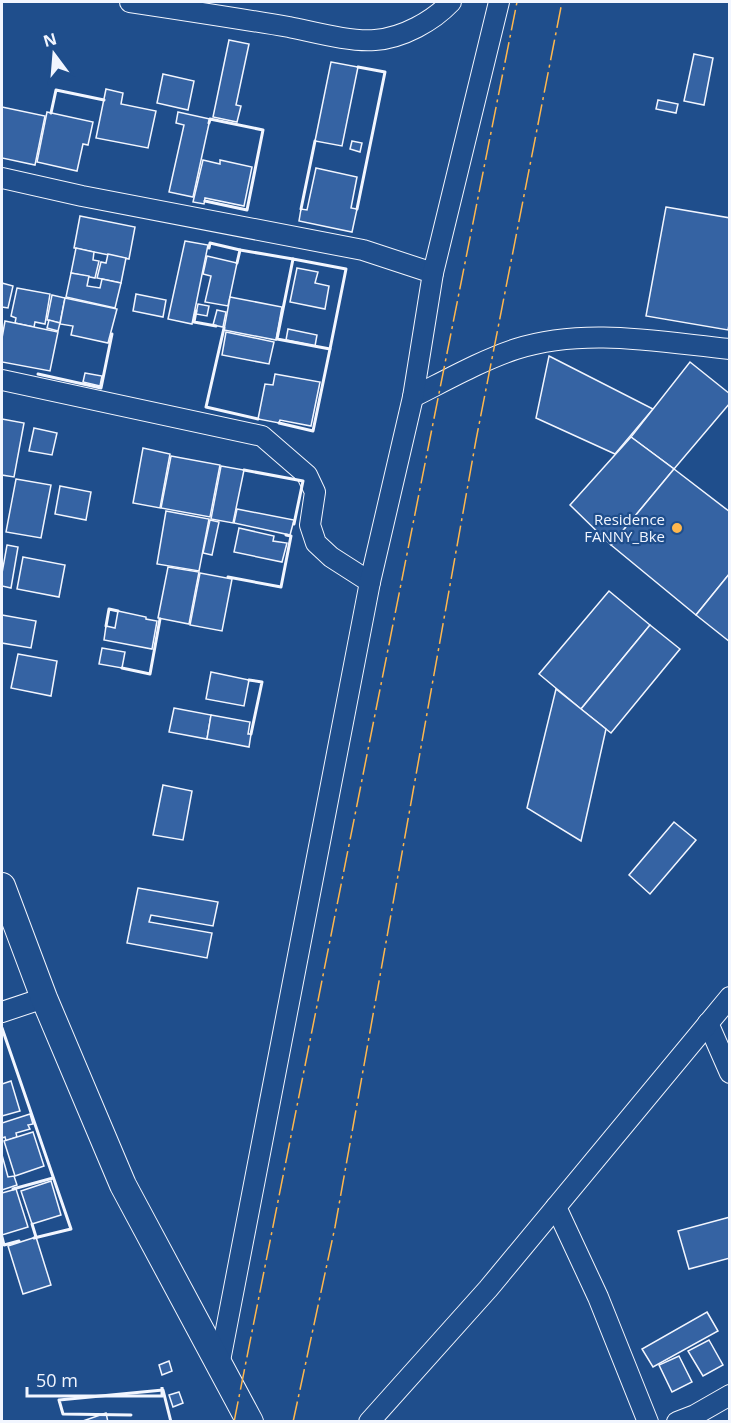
<svg xmlns="http://www.w3.org/2000/svg" width="731" height="1423" font-family="'Open Sans',sans-serif">
<style>
.building{fill:#3563a3;stroke:#f2f6ff;stroke-width:1.5}
.lines{fill:none;stroke-linecap:round;stroke-linejoin:round}
.minor-casing{stroke:#f2f6ff;stroke-width:22}
.major-casing{stroke:#f2f6ff;stroke-width:28}
.minor{stroke:#1f4e8c;stroke-width:20}
.major{stroke:#1f4e8c;stroke-width:26}
.wall{stroke:#f2f6ff;stroke-width:3}
.power{stroke:#ffb74d;stroke-width:1.5;stroke-dasharray:21 4.5 3 4.5;stroke-linecap:butt}
.poi-dot{fill:#ffb74d;stroke:#1f4e8c;stroke-width:2}
.labels{text-anchor:middle;dominant-baseline:central;stroke-width:4.5;stroke-linejoin:round;paint-order:stroke}
.poi-label{font-size:15px;fill:#f2f6ff;stroke:#1f4e8c;text-anchor:end}
</style>
<rect width="100%" height="100%" fill="#1f4e8c"/>
<g class="building">
<polygon points="229,40 249,44 236,105 241,106 237,122 213,117"/>
<polygon points="694,54 713,58 704,105 684,101"/>
<polygon points="331,62 358,67 342,146 315,141"/>
<polygon points="163,74 194,81 188,110 157,103"/>
<polygon points="106,89 123,93 121,104 156,111 148,148 96,138"/>
<polygon points="658,100 678,104 676,113 656,109"/>
<polygon points="2,107 45,116 35,165 2,158"/>
<polygon points="47,112 93,122 88,145 83,144 77,171 37,162"/>
<polygon points="178,112 210,119 193,197 169,192 184,125 176,123"/>
<polygon points="352,141 362,143 360,152 350,149"/>
<polygon points="203,160 220,164 220,160 252,167 244,206 205,198 204,204 193,202"/>
<polygon points="316,168 357,177 351,208 357,209 352,232 299,221 301,209 307,210"/>
<polygon points="666,207 730,218 730,320 728,330 646,316"/>
<polygon points="80,216 135,227 129,259 74,248"/>
<polygon points="185,241 208,245 192,324 168,319"/>
<polygon points="76,248 94,252 93,260 99,261 95,278 71,273"/>
<polygon points="108,254 126,258 121,283 97,278 101,262 106,263"/>
<polygon points="207,256 237,263 228,306 205,302 211,276 203,274"/>
<polygon points="297,268 318,272 315,283 329,286 325,309 290,302"/>
<polygon points="71,273 89,276 87,286 100,288 102,279 121,283 115,308 66,297"/>
<polygon points="2,283 13,286 8,308 2,307"/>
<polygon points="17,288 50,294 45,324 35,322 34,327 15,323 16,318 11,316"/>
<polygon points="136,294 166,300 163,317 133,311"/>
<polygon points="52,295 65,298 60,323 47,320"/>
<polygon points="230,297 282,307 276,340 224,330"/>
<polygon points="65,298 117,309 108,343 71,335 73,326 60,324"/>
<polygon points="198,304 209,306 207,316 196,314"/>
<polygon points="217,310 226,312 223,327 213,325"/>
<polygon points="49,320 60,323 58,331 47,328"/>
<polygon points="5,321 58,332 50,371 2,362 2,338"/>
<polygon points="288,329 317,335 315,346 286,340"/>
<polygon points="226,332 274,342 269,364 222,355"/>
<polygon points="549,356 653,409 615,454 536,418"/>
<polygon points="690,362 730,394 730,403 674,469 631,437"/>
<polygon points="85,373 102,376 100,386 83,382"/>
<polygon points="275,374 320,382 311,426 280,420 279,423 258,419 265,384 273,385"/>
<polygon points="2,419 24,423 14,477 2,475"/>
<polygon points="34,428 57,433 52,455 29,451"/>
<polygon points="631,437 674,469 611,545 570,505"/>
<polygon points="143,448 170,454 160,508 133,503"/>
<polygon points="171,456 220,465 210,517 161,508"/>
<polygon points="221,466 244,470 233,523 211,519"/>
<polygon points="674,469 730,512 730,573 696,615 611,545"/>
<polygon points="16,479 51,485 41,538 6,532"/>
<polygon points="60,486 91,492 86,520 55,514"/>
<polygon points="237,509 294,520 290,535 234,523"/>
<polygon points="166,511 209,519 199,571 157,564"/>
<polygon points="210,520 219,522 212,555 203,553"/>
<polygon points="239,528 274,536 273,541 287,543 282,562 234,552"/>
<polygon points="7,545 18,547 11,588 2,586 2,573"/>
<polygon points="23,557 65,565 59,597 17,589"/>
<polygon points="168,567 199,572 189,624 158,618"/>
<polygon points="200,573 232,579 222,631 190,625"/>
<polygon points="730,573 730,642 696,615"/>
<polygon points="609,591 650,625 581,709 539,674"/>
<polygon points="118,611 146,617 146,619 157,621 152,649 104,640 106,626 115,628"/>
<polygon points="2,615 36,621 31,648 2,643"/>
<polygon points="650,625 680,649 611,733 581,709"/>
<polygon points="102,648 125,652 122,668 99,664"/>
<polygon points="18,654 57,661 51,696 11,688"/>
<polygon points="211,672 249,680 244,706 206,699"/>
<polygon points="556,689 606,729 581,841 527,808"/>
<polygon points="174,708 211,715 207,739 169,732"/>
<polygon points="211,715 250,722 248,734 251,734 249,747 207,739"/>
<polygon points="163,785 192,791 183,840 153,835"/>
<polygon points="674,822 696,840 650,894 629,875"/>
<polygon points="138,888 218,902 213,926 151,915 149,922 212,933 207,958 127,943"/>
<polygon points="11,1081 20,1111 2,1116 2,1084"/>
<polygon points="30,1114 33,1124 28,1125 30,1129 16,1133 17,1137 6,1141 5,1137 2,1138 2,1123"/>
<polygon points="33,1132 44,1166 15,1176 4,1141"/>
<polygon points="2,1155 8,1177 14,1176 17,1185 2,1190"/>
<polygon points="51,1181 61,1215 32,1224 21,1191"/>
<polygon points="16,1189 28,1227 2,1235 2,1193"/>
<polygon points="730,1217 730,1258 689,1269 678,1231"/>
<polygon points="36,1237 51,1285 23,1294 8,1246"/>
<polygon points="707,1312 718,1331 653,1367 642,1349"/>
<polygon points="709,1340 723,1365 703,1376 688,1351"/>
<polygon points="679,1356 692,1382 672,1392 659,1365"/>
<polygon points="169,1361 172,1371 162,1375 159,1365"/>
<polygon points="179,1392 183,1403 173,1407 169,1395"/>
<polygon points="106,1413 108,1422 80,1422"/>
</g>
<g class="lines">
<g class="minor-casing">
<g id="minor">
<path d="M 130,2 C 183,10 236,18 289,27 C 314,32 349,42 375,40 C 403,38 433,21 451,2"/>
<polyline points="2,178 82,196 363,250 433,273"/>
<polyline points="2,380 262,436 307,475 315,492 310,525 316,543 331,557 370,582"/>
<path d="M 413,397 C 445,381 482,360 516,349 C 585,327 659,342 730,349"/>
<polyline points="2,1012 44,998"/>
<polyline points="708,1023 730,1073"/>
<polyline points="556,1207 598,1297 648,1422"/>
<polyline points="219,1366 370,582 413,397 433,273 499,2"/>
<polyline points="369,1422 488,1289 730,997"/>
<polyline points="677,1422 695,1415 730,1395"/>
</g>
</g>
<g class="major-casing">
<polyline id="major" points="2,886 44,998 123,1185 250,1422"/>
</g>
<use href="#minor" class="minor"/>
<use href="#major" class="major"/>
<g class="wall">
<polyline points="51,113 56,90 104,100"/>
<polyline points="205,201 247,210 263,130 210,119 209,123"/>
<polyline points="301,209 315,141"/>
<polyline points="357,209 385,72 358,67"/>
<polyline points="209,248 210,243 240,250 237,263"/>
<polyline points="240,250 293,259"/>
<polygon points="293,259 346,269 330,349 277,339"/>
<polyline points="196,311 194,322 216,326"/>
<polyline points="224,328 206,407 258,419"/>
<polyline points="38,374 101,388 112,334"/>
<polyline points="279,423 313,431 330,349"/>
<polyline points="244,470 303,481 294,524"/>
<polyline points="228,577 281,587 291,536 286,535"/>
<polyline points="106,626 109,609 118,611"/>
<polyline points="122,668 150,674 160,619"/>
<polyline points="249,680 262,682 251,734"/>
<polyline points="2,1028 71,1229 34,1238"/>
<polyline points="13,1189 53,1178"/>
<polyline points="32,1224 36,1237"/>
<polyline points="2,1237 4,1245 19,1241"/>
<polyline points="131,1415 63,1414 59,1400 163,1390 171,1422"/>
</g>
<g class="power">
<polyline points="234,1422 517,2"/>
<polyline points="293,1422 335,1227 476,440 562,2"/>
</g>
</g>
<circle class="poi-dot" cx="677" cy="528" r="6"/>
<g class="labels">
<g class="poi-label">
<text x="665" y="519">Residence<tspan x="665" dy="17">FANNY_Bke</tspan></text>
</g>
</g>
<rect width="731" height="1423" fill="none" stroke="#f2f6ff" stroke-width="6"/>
<g transform="translate(54 54) rotate(344)" stroke="#1f4e8c" stroke-width="4.5" paint-order="stroke">
<path d="M0-4.5L10 22L0 15L-10 22Z" fill="#f2f6ff"/>
<text y="-9" font-size="16" font-weight="bold" text-anchor="middle" fill="#f2f6ff">N</text>
</g>
<path d="M27 1387v9h135v-9" fill="none" stroke="#f2f6ff" stroke-width="3"/>
<text x="36" y="1387" font-size="18" fill="#f2f6ff" stroke="#1f4e8c" stroke-width="4.5" paint-order="stroke">50 m</text>
</svg>
